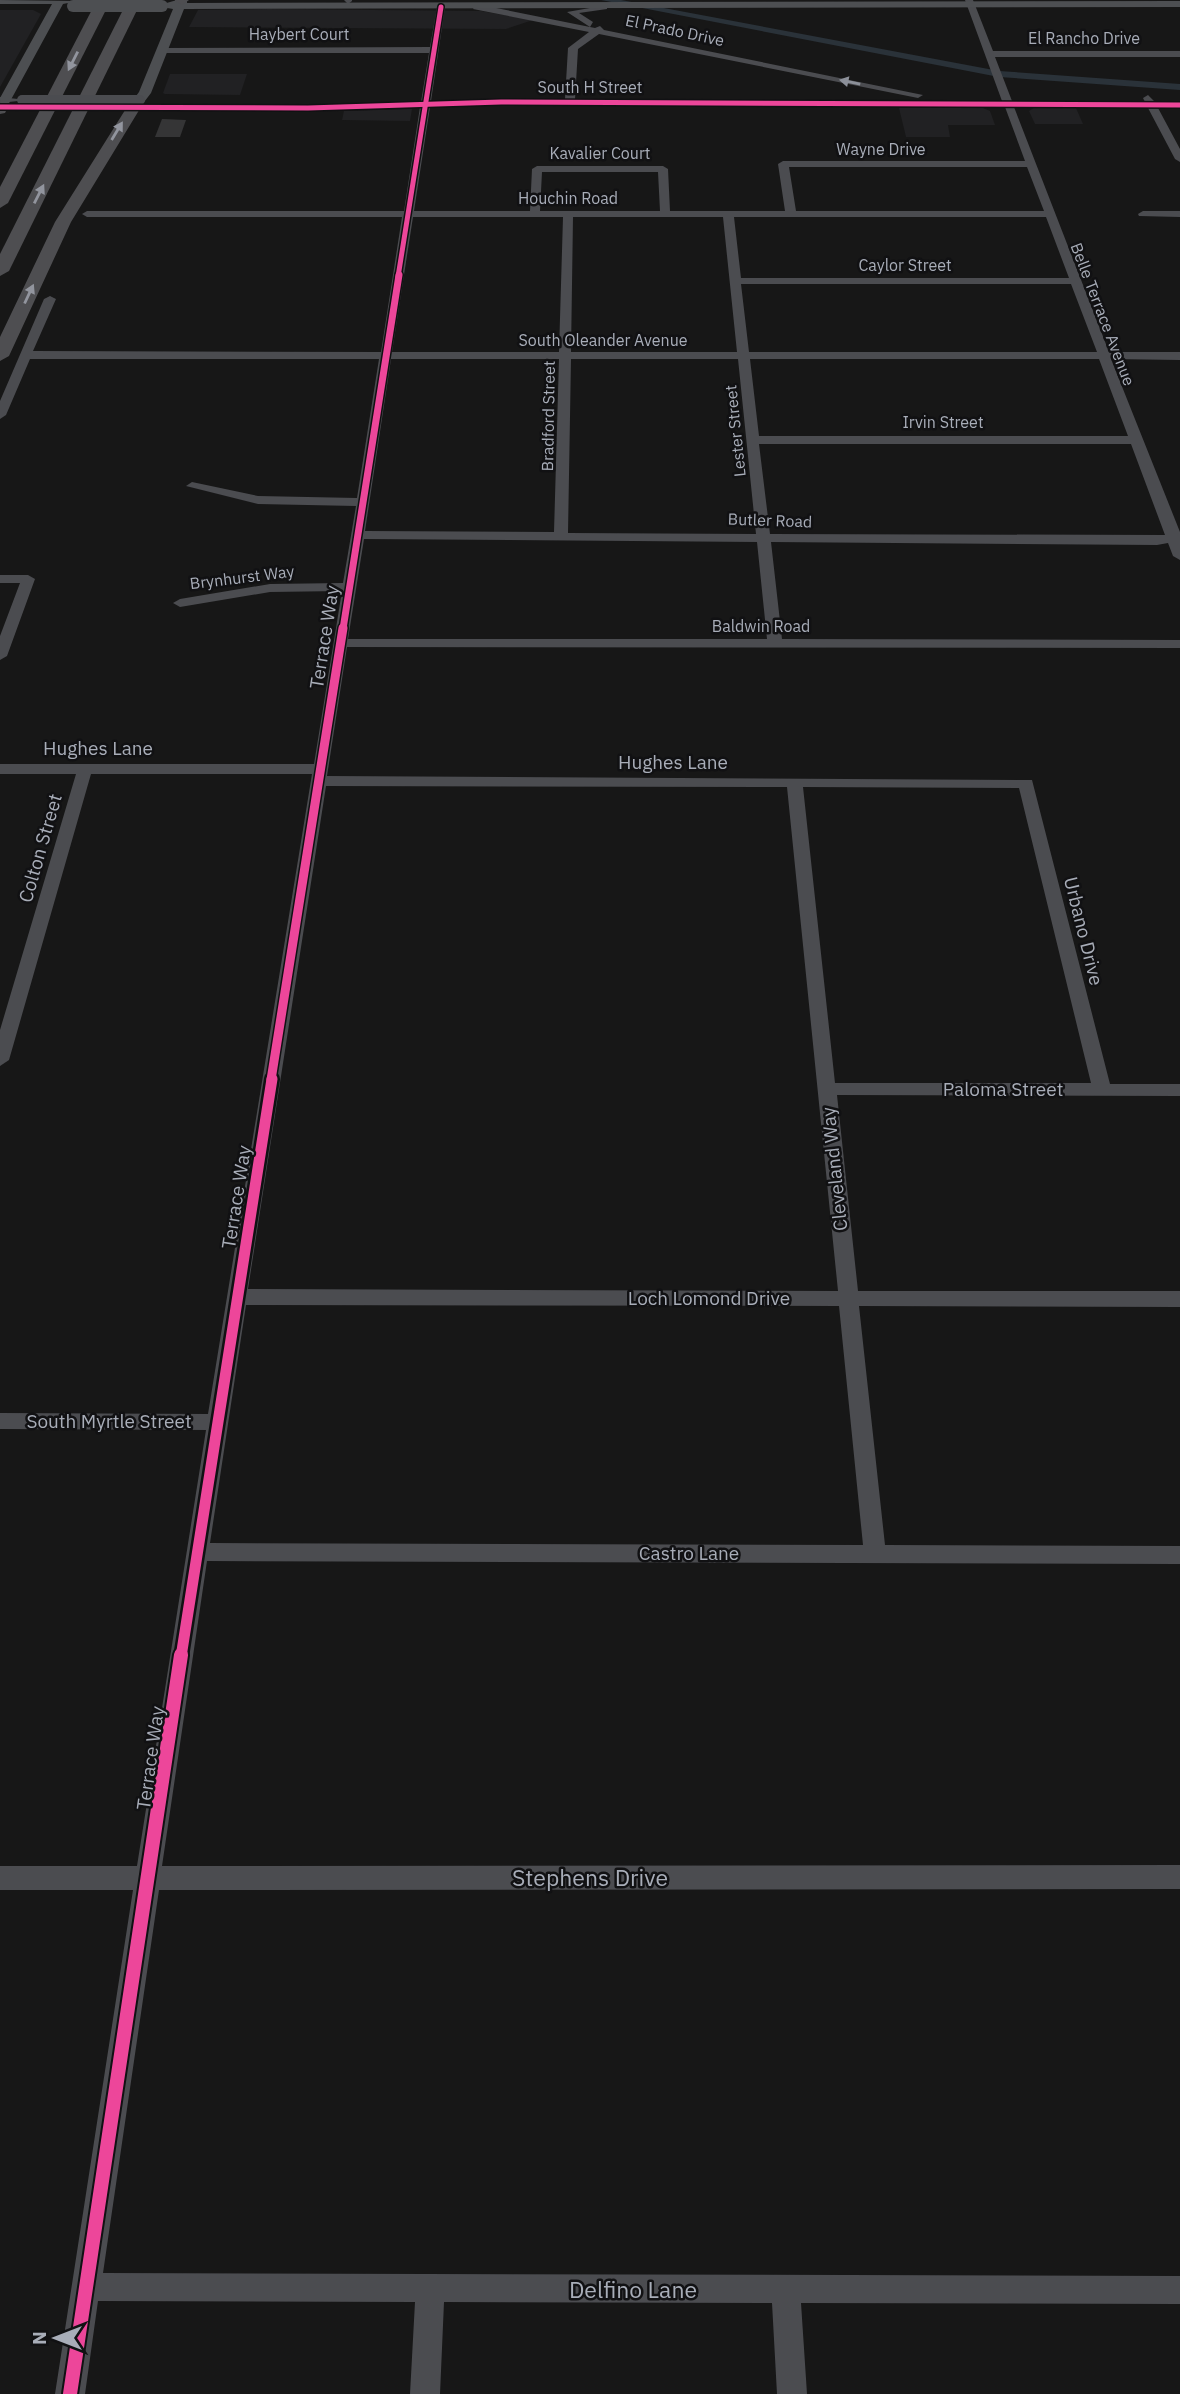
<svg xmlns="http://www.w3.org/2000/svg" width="1180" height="2394" font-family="'IBM Plex Sans',sans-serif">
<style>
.built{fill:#212123}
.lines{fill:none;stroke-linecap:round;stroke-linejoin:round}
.canal{fill:#2a3239;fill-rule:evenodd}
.building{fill:#353536}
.minor{fill:#4b4c50;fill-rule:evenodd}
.major{fill:#4d4f52;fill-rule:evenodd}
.highway{fill:#4e4e51;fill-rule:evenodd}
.minor-bridge{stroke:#4b4c50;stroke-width:10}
.major-bridge{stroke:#4d4f52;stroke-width:12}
.cycleway-far4-casing{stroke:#111113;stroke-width:8}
.cycleway-far3-casing{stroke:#111113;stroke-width:10}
.cycleway-far2-casing{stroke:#111113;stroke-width:12}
.cycleway-far1-casing{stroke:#111113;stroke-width:16}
.cycleway-casing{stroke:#111113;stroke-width:18}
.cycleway-far4{stroke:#ed469a;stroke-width:5}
.cycleway-far3{stroke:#ed469a;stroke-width:7}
.cycleway-far2{stroke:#ed469a;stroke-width:9}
.cycleway-far1{stroke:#ed469a;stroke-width:11}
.cycleway{stroke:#ed469a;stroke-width:14}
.oneway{fill:#92959e}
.oneway2{fill:#8c9099}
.labels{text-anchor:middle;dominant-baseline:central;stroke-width:5;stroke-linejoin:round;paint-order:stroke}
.far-street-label{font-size:16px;fill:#a8adb8;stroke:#111113}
.street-label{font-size:19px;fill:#a8adb8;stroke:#111113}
.near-street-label{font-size:23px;fill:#a8adb8;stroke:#111113}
</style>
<rect width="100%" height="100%" fill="#171717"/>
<g class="built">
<polygon points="269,9 481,11 533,20 506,29 189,27 198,10"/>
<polygon points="0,10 33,10 41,14 0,87"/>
<polygon points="170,74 247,74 240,95 165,94 163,93"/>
<polygon points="899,108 983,108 990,111 995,125 948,125 950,137 906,137"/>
<polygon points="1034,108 1076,108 1083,124 1035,124 1029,111"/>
<polygon points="412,109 410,121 342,120 344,111"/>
</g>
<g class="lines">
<polygon class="canal" points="601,0 621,0 999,71 1180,84 1180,90 999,77"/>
</g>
<polygon class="building" points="162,119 186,120 180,137 155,137"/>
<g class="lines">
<g class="minor">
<polygon points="344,0 352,0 352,1 348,4"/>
<path d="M 965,0 L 973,0 L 993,51 L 1180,51 L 1180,57 L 995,57 L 1012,101 L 1145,102 L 1143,98 L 1148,95 L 1155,102 L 1180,102 L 1180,108 L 1158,108 L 1180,149 L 1180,162 L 1175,159 L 1148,108 L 1014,107 L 1109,352 L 1180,352 L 1180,360 L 1111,359 L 1180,532 L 1180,560 L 1173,556 L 1168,543 L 1157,545 L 771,542 L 782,639 L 1180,640 L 1180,648 L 347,647 L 327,776 L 1032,780 L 1110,1084 L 1180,1084 L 1180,1096 L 837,1095 L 858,1291 L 1180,1291 L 1180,1307 L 859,1306 L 885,1545 L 1180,1546 L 1180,1564 L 207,1561 L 162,1866 L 1180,1865 L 1180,1889 L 159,1890 L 103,2273 L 1180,2276 L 1180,2304 L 801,2303 L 807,2394 L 777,2394 L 772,2303 L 444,2302 L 440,2394 L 410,2394 L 415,2302 L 98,2301 L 85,2394 L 55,2394 L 133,1890 L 0,1890 L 0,1866 L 137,1866 L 206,1430 L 0,1429 L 0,1413 L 208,1414 L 312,774 L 91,774 L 9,1060 L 0,1066 L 0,1030 L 76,774 L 0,774 L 0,764 L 314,764 L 342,591 L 270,592 L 180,607 L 173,603 L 180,599 L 270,584 L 343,583 L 356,506 L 258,504 L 186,486 L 192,482 L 258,496 L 357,498 L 379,359 L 30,359 L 6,415 L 0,419 L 0,401 L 44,299 L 50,296 L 56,299 L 33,351 L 381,352 L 402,217 L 87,217 L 82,214 L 87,211 L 404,211 L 420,107 L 308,111 L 123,110 L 118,107 L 123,104 L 308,105 L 421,102 L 429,53 L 164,53 L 161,48 L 430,47 L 437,7 L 441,4 L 445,7 L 431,101 L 565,99 L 568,48 L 589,32 L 473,9 L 476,4 L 595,28 L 600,26 L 604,30 L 923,95 L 918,98 L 599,34 L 578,49 L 575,99 L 1002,101 ZM 501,105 L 1005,107 L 1025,161 L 783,161 L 778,164 L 785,211 L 670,211 L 668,169 L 663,166 L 537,166 L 532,169 L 530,211 L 414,211 L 430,107 ZM 789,167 L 1027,167 L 1044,211 L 796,211 ZM 542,172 L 658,172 L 660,211 L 540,211 ZM 413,217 L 563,217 L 559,352 L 392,352 ZM 573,217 L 723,217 L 737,352 L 571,352 ZM 734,217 L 1046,217 L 1069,278 L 741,278 ZM 741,284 L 1071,284 L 1097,352 L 749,352 ZM 391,359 L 559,359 L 554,532 L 365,531 ZM 571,359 L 738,359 L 756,534 L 568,533 ZM 750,359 L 1099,359 L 1128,436 L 759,436 ZM 759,444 L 1131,444 L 1165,535 L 770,534 ZM 364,539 L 757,542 L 767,639 L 348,639 ZM 326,786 L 787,787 L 838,1291 L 248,1289 ZM 803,787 L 1019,788 L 1091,1083 L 835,1083 ZM 246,1305 L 839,1306 L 863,1545 L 210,1543 Z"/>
<polygon points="607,5 607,9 579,13 593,22 590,27 567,12"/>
<polygon points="0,97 27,100 0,103"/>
<polygon points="1143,211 1180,211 1180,217 1139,216 1138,214"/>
<polygon points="0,575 28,575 35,579 7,656 0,660 0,636 20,583 0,583"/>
</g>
<g class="major">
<polygon points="0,0 78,1 63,4 7,107 1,111 0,98 52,4 0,4"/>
<polygon points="177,0 187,0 187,3 1180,1 1180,7 184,9 151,93 138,110 130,110 128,107 139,92 173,9 156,6"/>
</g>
<g class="highway">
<polygon points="97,0 111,0 8,203 0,208 0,187"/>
<polygon points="128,0 142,0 9,271 0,276 0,254"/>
<polygon points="189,0 182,5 175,1 175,0"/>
<polygon points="0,103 8,107 5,113 0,114"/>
<polygon points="134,103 141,107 71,222 9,356 0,361 0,337 55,222 127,107"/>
</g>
<polyline class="minor-bridge" points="22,100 140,100"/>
<polyline class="major-bridge" points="73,6 162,6"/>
<g class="cycleway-far4-casing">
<g id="cycleway-far4">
<polyline points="0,107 308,108 501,102 1180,105"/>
<polyline points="398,277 441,7"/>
</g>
</g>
<g class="cycleway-far3-casing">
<polyline id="cycleway-far3" points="343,629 399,275"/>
</g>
<g class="cycleway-far2-casing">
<polyline id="cycleway-far2" points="271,1080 343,628"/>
</g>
<g class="cycleway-far1-casing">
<polyline id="cycleway-far1" points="181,1657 272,1079"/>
</g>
<g class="cycleway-casing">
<polyline id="cycleway" points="70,2394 181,1655"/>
</g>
<use href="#cycleway-far4" class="cycleway-far4"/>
<use href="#cycleway-far3" class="cycleway-far3"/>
<use href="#cycleway-far2" class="cycleway-far2"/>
<use href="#cycleway-far1" class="cycleway-far1"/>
<use href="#cycleway" class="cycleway"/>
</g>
<defs><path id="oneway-solid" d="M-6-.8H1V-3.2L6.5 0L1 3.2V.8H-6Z" transform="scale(1.75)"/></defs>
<g class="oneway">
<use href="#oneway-solid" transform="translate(73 61) rotate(117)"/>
<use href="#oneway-solid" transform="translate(117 131) rotate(-59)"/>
<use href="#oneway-solid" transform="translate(39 194) rotate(-63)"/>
<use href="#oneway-solid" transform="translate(29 294) rotate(-65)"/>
</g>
<use class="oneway2" href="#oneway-solid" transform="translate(850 82) rotate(-168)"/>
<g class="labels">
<g class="far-street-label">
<text transform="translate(675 30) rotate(12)">El Prado Drive</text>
<text x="299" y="34">Haybert Court</text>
<text x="1084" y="38">El Rancho Drive</text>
<text x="590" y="87">South H Street</text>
<text x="881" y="149">Wayne Drive</text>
<text x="600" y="153">Kavalier Court</text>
<text x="568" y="198">Houchin Road</text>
<text x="905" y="265">Caylor Street</text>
<text transform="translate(1103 314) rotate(69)">Belle Terrace Avenue</text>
<text x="603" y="340">South Oleander Avenue</text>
<text transform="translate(548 416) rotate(-89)">Bradford Street</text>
<text x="943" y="422">Irvin Street</text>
<text transform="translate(735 431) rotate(-96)">Lester Street</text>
<text transform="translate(770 520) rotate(2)">Butler Road</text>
<text transform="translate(242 577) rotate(-7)">Brynhurst Way</text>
<text x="761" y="626">Baldwin Road</text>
</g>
<g class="street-label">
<text transform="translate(324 637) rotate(-81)">Terrace Way</text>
<text x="98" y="748">Hughes Lane</text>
<text x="673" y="762">Hughes Lane</text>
<text transform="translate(40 848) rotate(-74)">Colton Street</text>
<text transform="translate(1084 931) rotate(76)">Urbano Drive</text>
<text x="1003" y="1089">Paloma Street</text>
<text transform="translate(834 1169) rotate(-96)">Cleveland Way</text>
<text transform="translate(236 1197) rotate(-81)">Terrace Way</text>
<text x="709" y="1298">Loch Lomond Drive</text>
<text x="109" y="1421">South Myrtle Street</text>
<text x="689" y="1553">Castro Lane</text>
<text transform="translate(150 1758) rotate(-82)">Terrace Way</text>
</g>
<g class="near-street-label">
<text x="590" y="1877">Stephens Drive</text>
<text x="633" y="2289">Delfino Lane</text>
</g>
</g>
<g transform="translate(56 2338) rotate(270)" stroke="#111113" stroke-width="5" paint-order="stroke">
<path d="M0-5L12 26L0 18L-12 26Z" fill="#a8adb8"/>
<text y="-10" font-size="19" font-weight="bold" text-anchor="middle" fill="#a8adb8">N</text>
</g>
</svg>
